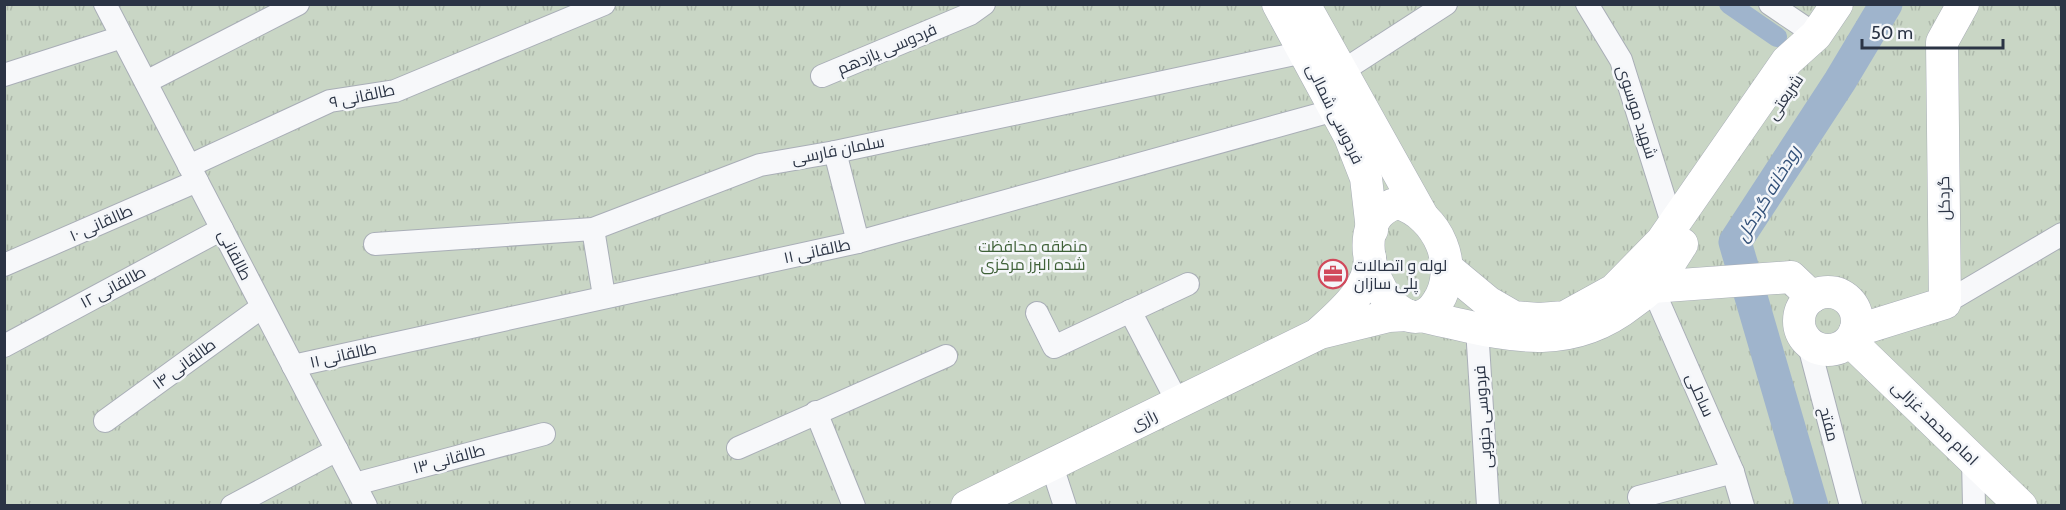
<svg xmlns="http://www.w3.org/2000/svg" width="2066" height="510" font-family="Cabin,Cairo,sans-serif">
<style>
.park{fill:url(#park-tufts)}
.lines{fill:none;stroke-linecap:round;stroke-linejoin:round}
.canal{stroke:#9fb4cc;stroke-width:20}
.river{stroke:#9fb4cc;stroke-width:33}
.street-casing{stroke:#a9aeb7;stroke-width:24}
.secondary-casing{stroke:#a9aeb7;stroke-width:33}
.street{stroke:#f7f8fa;stroke-width:22}
.secondary{stroke:#fff;stroke-width:32}
.labels{text-anchor:middle;dominant-baseline:central;stroke-width:5;stroke-linejoin:round;paint-order:stroke}
.street-label{font-size:16px;fill:#2b3445;stroke:#f4f6f9}
.park-label{font-size:16px;fill:#3f6138;stroke:#f4f6f9}
.poi-label{font-size:16px;fill:#2b3445;stroke:#f4f6f9;text-anchor:start}
.water-label{font-size:18px;font-style:italic;fill:#34527a;stroke:#f4f6f9}
</style>
<defs>
<pattern id="park-tufts" width="24" height="20" patternUnits="userSpaceOnUse" patternTransform="scale(1.5)"><rect width="24" height="20" fill="#c9d6c5"/><path d="M3 7l-1-3M5 7V3M7 7l1-3M15 17l-1-3M17 17v-4M19 17l1-3" fill="none" stroke="#adb8ab"/></pattern>
</defs>
<rect width="100%" height="100%" fill="#e4e7ec"/>
<rect class="park" x="5" y="5" width="2056" height="500"/>
<g class="lines">
<polyline class="canal" points="1729,4 1777,37"/>
<polyline class="river" points="1812,506 1735,242 1840,81 1886,4"/>
<g class="street-casing">
<g id="street">
<polyline points="105,4 366,506"/>
<polyline points="1587,4 1621,60 1673,226"/>
<polyline points="1770,4 1816,35"/>
<polyline points="1341,72 1446,4"/>
<polyline points="4,75 122,37"/>
<polyline points="822,76 970,14 984,4"/>
<polyline points="146,82 298,4"/>
<polyline points="835,152 858,242"/>
<polyline points="189,166 330,101 395,91 604,4"/>
<polyline points="593,229 604,296"/>
<polyline points="375,244 593,229 760,165 835,152 1304,52"/>
<polyline points="4,265 197,181"/>
<polyline points="1652,287 1733,472 1743,506"/>
<polyline points="1945,303 2062,234"/>
<polyline points="1130,311 1178,403"/>
<polyline points="1037,313 1054,347 1188,284"/>
<polyline points="1477,328 1488,506"/>
<polyline points="1808,342 1851,506"/>
<polyline points="4,346 222,229"/>
<polyline points="293,366 858,242 1335,110"/>
<polyline points="816,412 854,506"/>
<polyline points="105,421 262,307"/>
<polyline points="738,448 946,356"/>
<polyline points="1973,459 1974,506"/>
<polyline points="1052,466 1065,506"/>
<polyline points="355,484 544,434"/>
<polyline points="1639,497 1733,472"/>
<polyline points="232,506 337,450"/>
</g>
</g>
<g class="secondary-casing">
<g id="secondary">
<polyline points="1278,4 1350,137 1366,178 1372,230"/>
<polyline points="1304,4 1423,217"/>
<path d="M 1398,203 C 1438,215 1461,267 1437,303 C 1398,361 1329,220 1398,203 Z"/>
<polyline points="1447,268 1488,302 1514,317 1539,319 1565,317 1614,290 1662,241 1787,61 1816,35 1837,4"/>
<polyline points="1652,287 1791,277 1812,297"/>
<circle cx="1828" cy="321" r="29"/>
<path d="M 1421,316 C 1497,332 1564,357 1632,303 C 1639,298 1647,292 1653,286 C 1664,273 1673,258 1682,244"/>
<polyline points="1855,331 1945,303 1942,42 1963,4"/>
<path d="M 1320,332 C 1343,311 1370,289 1370,257"/>
<polyline points="1850,341 2021,506"/>
<polyline points="967,506 1320,333 1389,316 1407,315"/>
</g>
</g>
<use href="#street" class="street"/>
<use href="#secondary" class="secondary"/>
</g>
<defs>
<g id="office-ring" transform="scale(1.5)"><circle r="9.5" fill="#f4f6f9" stroke="#d1495b" stroke-width="1.5"/><path d="M-6-3h4V-5.5h4V-3h4V5H-6ZM-1-4.5V-3h2v-1.5ZM-6 0V1H6V0Z" fill="#d1495b"/></g>
</defs>
<g fill-rule="evenodd">
<use href="#office-ring" x="1333" y="274"/>
</g>
<g class="labels">
<g class="street-label">
<text transform="translate(887 49) rotate(-23)">فردوسی یازدهم</text>
<text transform="translate(362 96) rotate(-12)">طالقانی ۹</text>
<text transform="translate(1785 97) rotate(-56)">شریعتی</text>
<text transform="translate(1637 112) rotate(72)">شهید موسوی</text>
<text transform="translate(1335 114) rotate(64)">فردوسی شمالی</text>
<text transform="translate(838 150) rotate(-11)">سلمان فارسی</text>
<text transform="translate(1944 198) rotate(-91)">گردکل</text>
<text transform="translate(101 223) rotate(-24)">طالقانی ۱۰</text>
<text transform="translate(817 251) rotate(-12)">طالقانی ۱۱</text>
<text transform="translate(235 255) rotate(63)">طالقانی</text>
<text transform="translate(113 287) rotate(-28)">طالقانی ۱۲</text>
<text transform="translate(343 355) rotate(-13)">طالقانی ۱۱</text>
<text transform="translate(184 364) rotate(-36)">طالقانی ۱۴</text>
<text transform="translate(1700 395) rotate(66)">ساحلی</text>
<text transform="translate(1483 417) rotate(-94)">فردوسی جنوبی</text>
<text transform="translate(1144 420) rotate(-27)">رازی</text>
<text transform="translate(1935 423) rotate(44)">امام محمد غزالی</text>
<text transform="translate(1829 424) rotate(75)">مفتح</text>
<text transform="translate(449 459) rotate(-15)">طالقانی ۱۳</text>
</g>
<g class="park-label">
<text x="1033" y="246">منطقه محافظت<tspan x="1033" dy="18">شده البرز مرکزی</tspan></text>
</g>
<g class="poi-label">
<text x="1354" y="265">لوله و اتصالات<tspan x="1354" dy="18">پلی سازان</tspan></text>
</g>
<g class="water-label">
<text transform="translate(1768 194) rotate(-59)">رودخانه گردکل</text>
</g>
</g>
<rect width="2066" height="510" fill="none" stroke="#2b3445" stroke-width="12"/>
<path d="M1862 39v9h141v-9" fill="none" stroke="#2b3445" stroke-width="3"/>
<text x="1871" y="39" font-size="18" fill="#2b3445" stroke="#f4f6f9" stroke-width="4.5" paint-order="stroke">50 m</text>
</svg>
